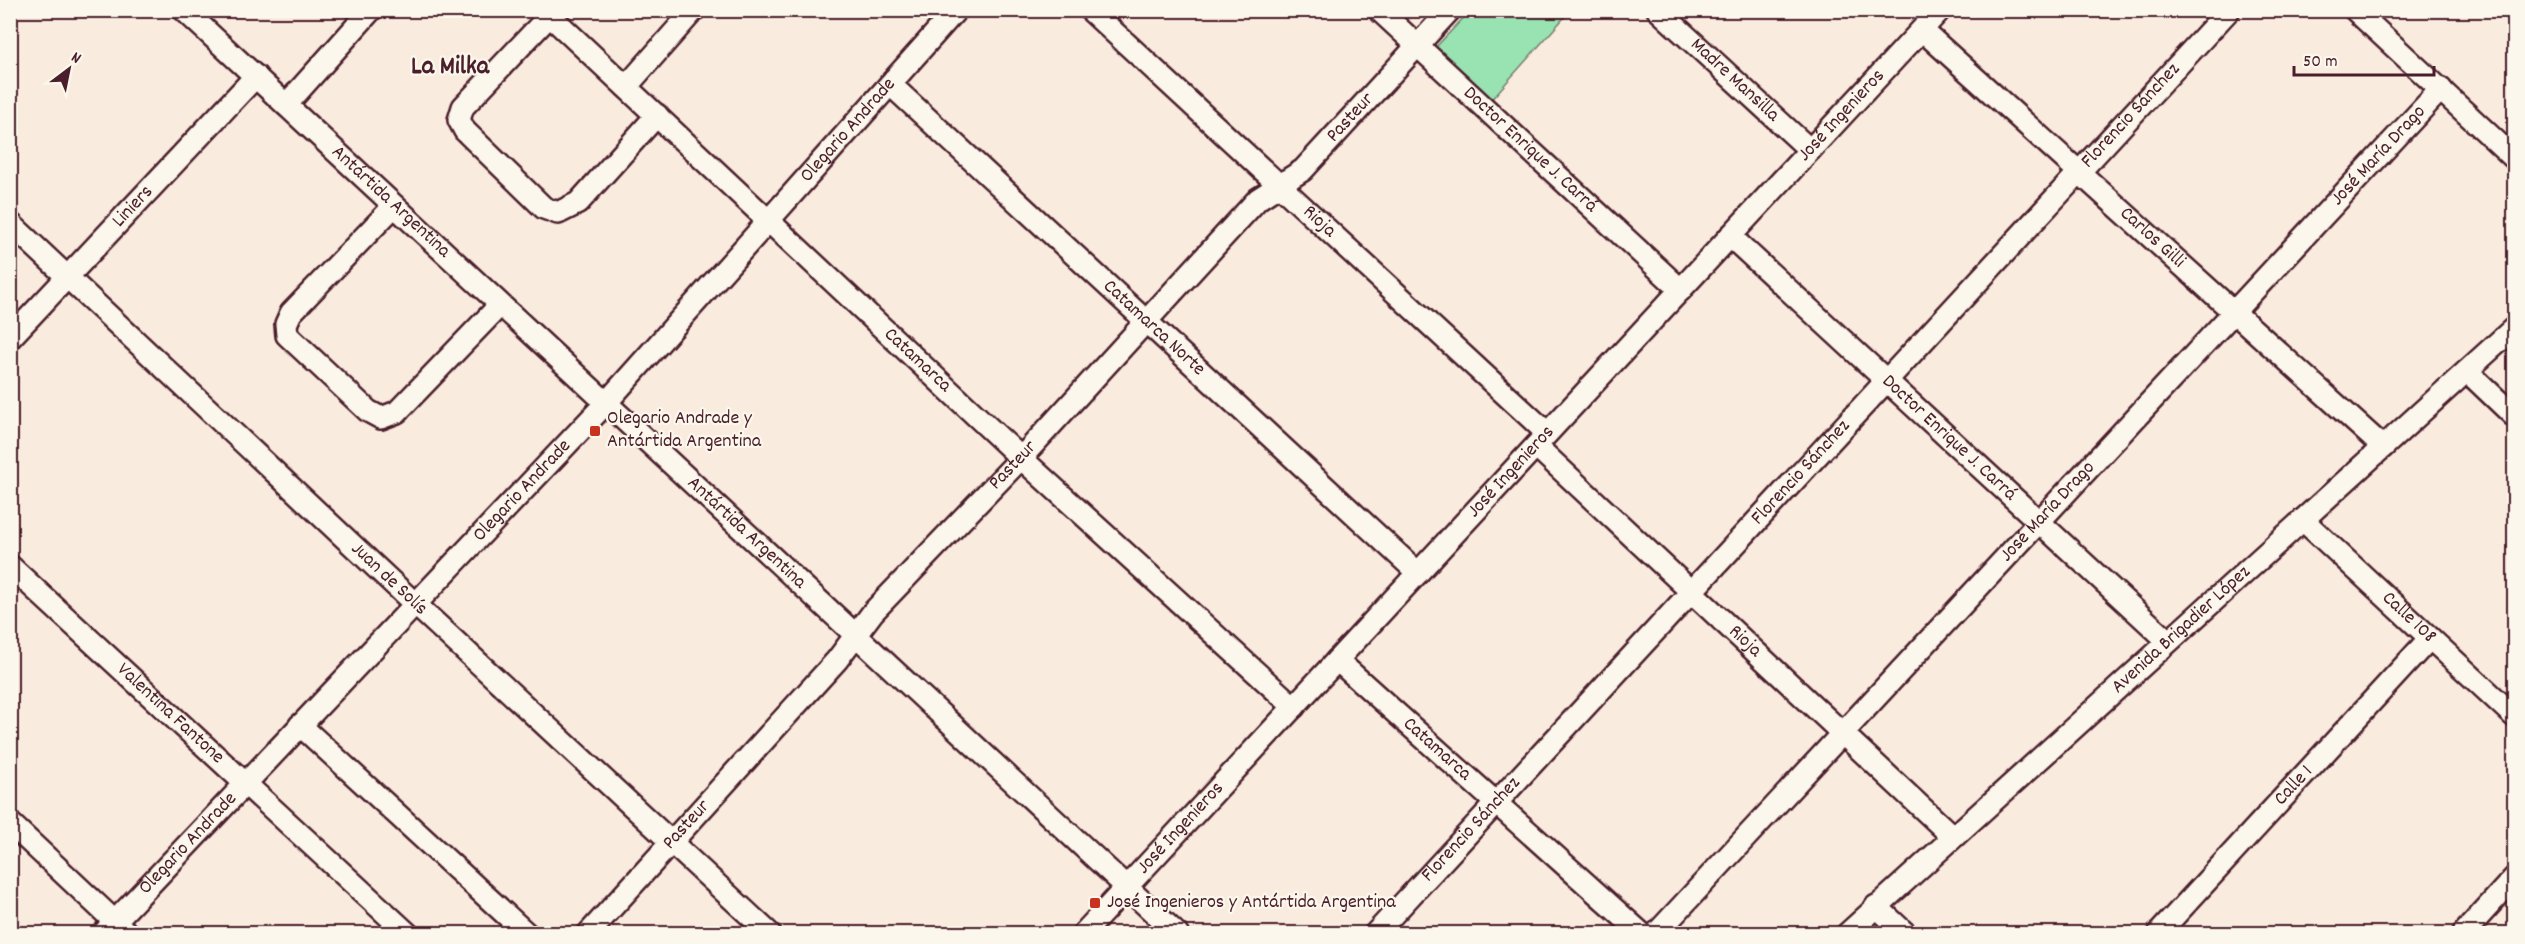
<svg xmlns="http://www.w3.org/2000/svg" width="2525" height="944" font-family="Dekko,sans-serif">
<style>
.green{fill:#99e2b1;stroke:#72806e;stroke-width:1.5}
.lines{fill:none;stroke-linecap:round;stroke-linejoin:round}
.minor-casing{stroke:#4a1f2b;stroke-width:26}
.minor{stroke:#fbf7ec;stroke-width:21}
.poi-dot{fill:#c8321e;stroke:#fbf7ec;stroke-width:2}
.labels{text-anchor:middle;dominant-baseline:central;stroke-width:4.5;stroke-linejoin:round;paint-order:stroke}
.street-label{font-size:20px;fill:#4a1f2b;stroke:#fbf7ec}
.poi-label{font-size:20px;fill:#4a1f2b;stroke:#fbf7ec;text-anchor:start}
.district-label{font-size:26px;font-weight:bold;fill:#4a1f2b;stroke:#fbf7ec}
</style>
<rect width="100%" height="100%" fill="#faebdf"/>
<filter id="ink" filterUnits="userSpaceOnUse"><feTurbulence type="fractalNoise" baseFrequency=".0167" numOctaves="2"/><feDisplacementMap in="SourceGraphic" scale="12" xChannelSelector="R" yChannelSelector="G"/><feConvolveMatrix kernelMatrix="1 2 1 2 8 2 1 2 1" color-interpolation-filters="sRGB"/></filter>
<g filter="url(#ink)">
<polygon class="green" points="1470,11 1570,11 1490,101 1435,48"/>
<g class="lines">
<g class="minor-casing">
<g id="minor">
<path id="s1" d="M 184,10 L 1177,934"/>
<path id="s2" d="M 544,10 L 1021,458 L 1294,707"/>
<path id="s3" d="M 1090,10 L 1547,433"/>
<path id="s4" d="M 1379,10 L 1681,290"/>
<path id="s5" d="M 1658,10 L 1810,150"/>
<polyline points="2355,10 2514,158"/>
<polyline points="550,15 463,107 459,120 465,131 544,208 558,213 578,203 657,115"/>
<path id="s6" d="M 1922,30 L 2383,447"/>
<path id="s7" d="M 891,85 L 1418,573"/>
<polyline points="626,87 694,10"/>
<polyline points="286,105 371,10"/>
<polyline points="394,206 291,313 286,324 287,335 368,411 381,418 397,412 500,305"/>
<path id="s8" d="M 10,223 L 415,604 L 770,934"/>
<path id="s9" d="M 1730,236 L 2167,640"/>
<path id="s10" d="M 10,338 L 256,76"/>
<polyline points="2467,371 2514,416"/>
<path id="s11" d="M 1536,446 L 1953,837"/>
<path id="s12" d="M 2303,520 L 2514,716"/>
<path id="s13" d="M 10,566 L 408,934"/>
<path id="s14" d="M 1337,660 L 1642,934"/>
<polyline points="300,725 527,934"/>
<polyline points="10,823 128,934"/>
<polyline points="1876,906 1906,934"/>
<path id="s15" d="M 103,934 L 606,403 L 956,10"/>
<path id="s16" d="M 588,934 L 837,660 L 873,612 L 1021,458 L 1258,199 L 1303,170 L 1450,10"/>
<path id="s17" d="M 1083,934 L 1940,10"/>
<path id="s18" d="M 1375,934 L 2229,10"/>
<path id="s19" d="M 1656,934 L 2441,89"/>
<path id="s20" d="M 1847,934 L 2514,328"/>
<path id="s21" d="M 2158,934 L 2430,638"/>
<polyline points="2463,934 2514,878"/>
</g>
</g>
<use href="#minor" class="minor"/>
</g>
</g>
<g class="poi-dot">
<rect x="589" y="425" width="12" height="12" rx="3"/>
<rect x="1089" y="897" width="12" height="12" rx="3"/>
</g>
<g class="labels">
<g class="street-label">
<text stroke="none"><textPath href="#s5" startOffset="104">Madre Mansilla</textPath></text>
<text stroke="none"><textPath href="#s18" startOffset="1114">Florencio Sánchez</textPath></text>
<text stroke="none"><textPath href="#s17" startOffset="1116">José Ingenieros</textPath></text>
<text stroke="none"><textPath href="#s16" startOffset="1119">Pasteur</textPath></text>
<text stroke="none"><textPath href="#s15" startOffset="1096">Olegario Andrade</textPath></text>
<text stroke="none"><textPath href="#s4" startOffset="206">Doctor Enrique J. Carrá</textPath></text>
<text stroke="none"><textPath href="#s19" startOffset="1062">José María Drago</textPath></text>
<text stroke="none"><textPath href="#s1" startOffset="282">Antártida Argentina</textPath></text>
<text stroke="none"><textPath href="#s10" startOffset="180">Liniers</textPath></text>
<text stroke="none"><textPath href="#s3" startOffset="312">Rioja</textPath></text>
<text stroke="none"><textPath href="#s6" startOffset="310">Carlos Gilli</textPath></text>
<text stroke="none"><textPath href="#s7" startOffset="358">Catamarca Norte</textPath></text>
<text stroke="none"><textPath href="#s2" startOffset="512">Catamarca</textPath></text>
<text stroke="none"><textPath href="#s9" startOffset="298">Doctor Enrique J. Carrá</textPath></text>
<text stroke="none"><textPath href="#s16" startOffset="633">Pasteur</textPath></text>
<text stroke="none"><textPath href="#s17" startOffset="630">José Ingenieros</textPath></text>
<text stroke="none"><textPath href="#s18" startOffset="628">Florencio Sánchez</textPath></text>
<text stroke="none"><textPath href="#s15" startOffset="610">Olegario Andrade</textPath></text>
<text stroke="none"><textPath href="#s19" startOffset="576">José María Drago</textPath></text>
<text stroke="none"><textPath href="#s1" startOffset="768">Antártida Argentina</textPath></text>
<text stroke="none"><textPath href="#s8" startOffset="520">Juan de Solís</textPath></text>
<text stroke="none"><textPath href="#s12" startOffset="144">Calle 108</textPath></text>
<text stroke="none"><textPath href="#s20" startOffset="452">Avenida Brigadier López</textPath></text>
<text stroke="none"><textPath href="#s11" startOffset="286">Rioja</textPath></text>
<text stroke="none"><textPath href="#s13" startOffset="218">Valentina Fantone</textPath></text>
<text stroke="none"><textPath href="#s14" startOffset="134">Catamarca</textPath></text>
<text stroke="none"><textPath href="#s21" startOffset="201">Calle 1</textPath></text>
<text stroke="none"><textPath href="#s16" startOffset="147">Pasteur</textPath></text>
<text stroke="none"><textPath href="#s17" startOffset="144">José Ingenieros</textPath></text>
<text stroke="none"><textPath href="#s18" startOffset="142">Florencio Sánchez</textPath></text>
<text stroke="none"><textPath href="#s15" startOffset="124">Olegario Andrade</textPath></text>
</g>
<g class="poi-label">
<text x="607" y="419">Olegario Andrade y<tspan x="607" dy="23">Antártida Argentina</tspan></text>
<text x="1107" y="903">José Ingenieros y Antártida Argentina</text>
</g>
<g class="district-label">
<text x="450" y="67">La Milka</text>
</g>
</g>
<rect width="2525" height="944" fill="none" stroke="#fbf7ec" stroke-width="36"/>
<rect x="18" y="18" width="2489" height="908" fill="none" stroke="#4a1f2b" stroke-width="2" filter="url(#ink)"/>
<g transform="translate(69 69) rotate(32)" stroke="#fbf7ec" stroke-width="4.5" paint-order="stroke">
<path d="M0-4.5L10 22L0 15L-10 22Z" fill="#4a1f2b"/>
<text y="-9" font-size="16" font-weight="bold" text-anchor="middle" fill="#4a1f2b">N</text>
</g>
<path d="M2294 66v9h140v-9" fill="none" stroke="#4a1f2b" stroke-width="3"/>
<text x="2303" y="66" font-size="18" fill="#4a1f2b" stroke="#fbf7ec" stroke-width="4.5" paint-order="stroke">50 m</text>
</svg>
